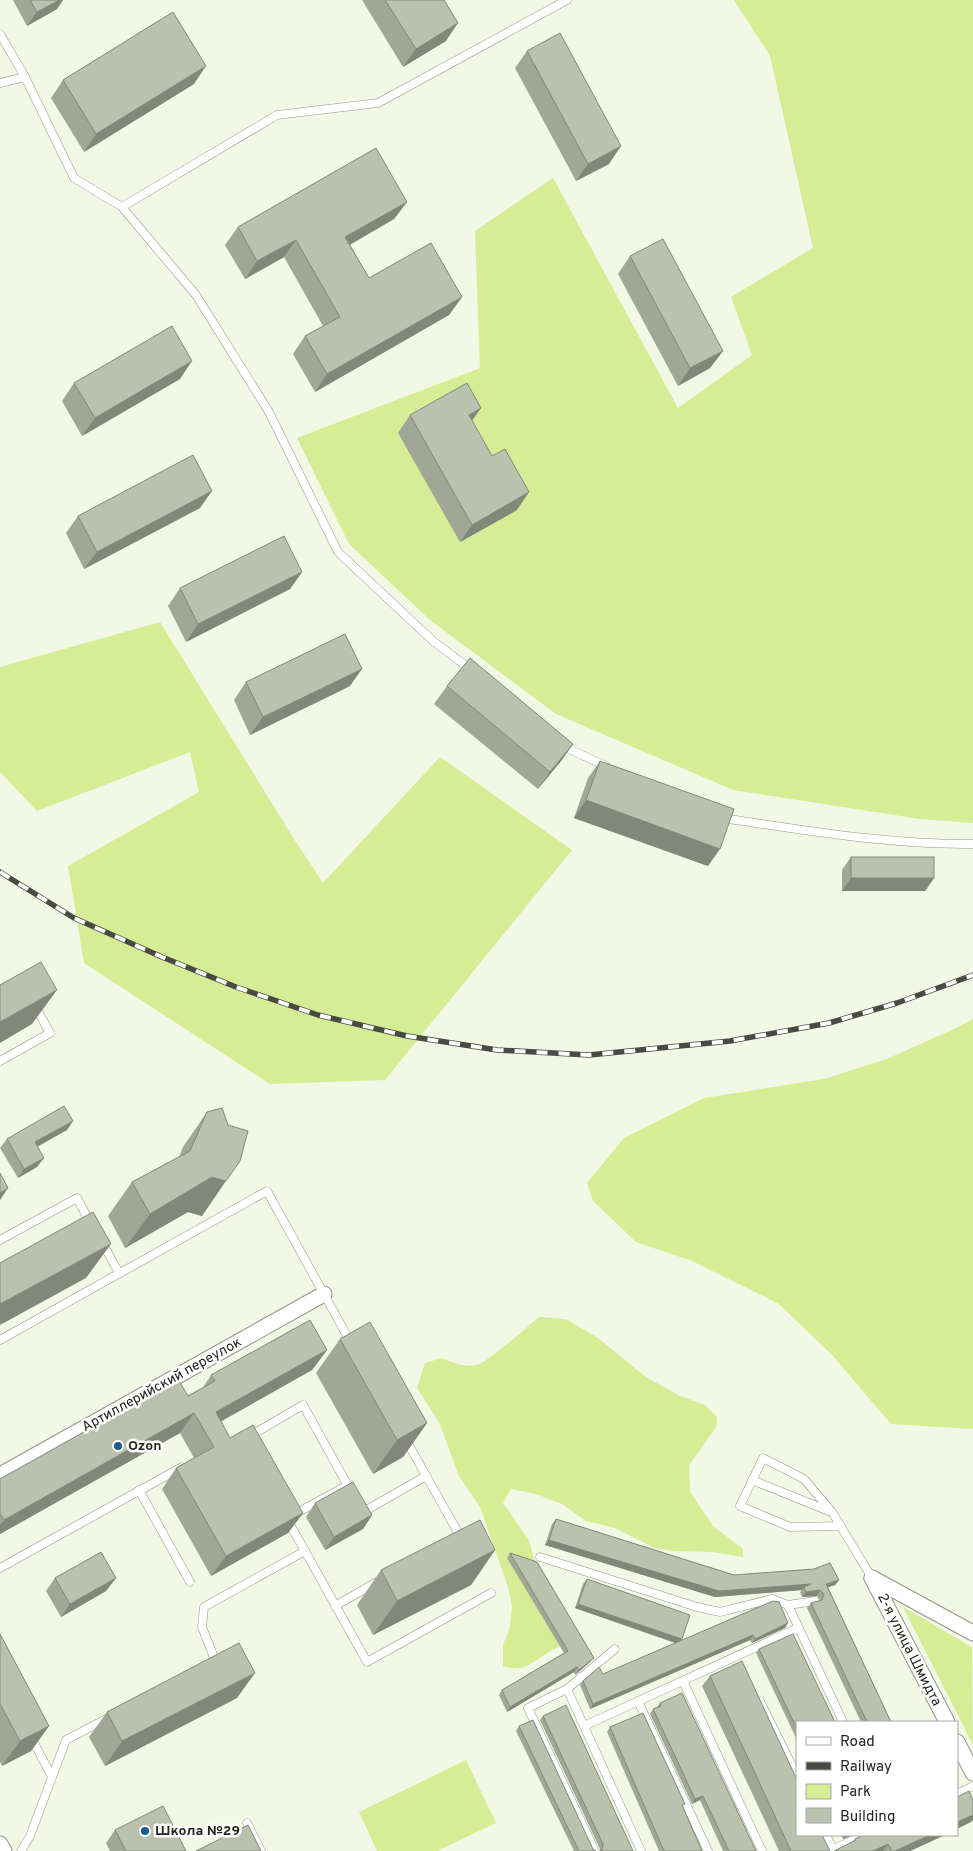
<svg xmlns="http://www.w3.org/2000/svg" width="973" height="1851" font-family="Overpass,sans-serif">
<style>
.green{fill:#d6ed95}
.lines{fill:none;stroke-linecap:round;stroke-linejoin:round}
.lane-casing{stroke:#929786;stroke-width:9}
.street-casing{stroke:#929786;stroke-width:17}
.lane{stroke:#fff;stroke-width:8}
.street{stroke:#fff;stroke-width:15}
.rail-casing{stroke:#494b43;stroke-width:5.5}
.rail{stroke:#fff;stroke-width:4;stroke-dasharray:11;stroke-linecap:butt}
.wall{fill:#a1a696}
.shaded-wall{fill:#83877a}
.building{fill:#bbc1af;stroke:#83877a}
.poi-dot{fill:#155d91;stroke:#fff;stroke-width:2}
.labels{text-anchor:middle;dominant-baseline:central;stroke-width:5;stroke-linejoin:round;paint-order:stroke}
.street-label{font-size:14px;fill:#22241e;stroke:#fff}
.poi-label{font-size:14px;font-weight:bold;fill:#22241e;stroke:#fff;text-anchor:start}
</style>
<rect width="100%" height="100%" fill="#f2f8e5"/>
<g class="green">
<polygon points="734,0 973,0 973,823 920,819 733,790 556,714 430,620 349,544 297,438 480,368 475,231 553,178 678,408 752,355 731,297 813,248 770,56"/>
<polygon points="160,622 294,839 323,883 440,757 572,850 385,1080 270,1084 84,963 68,866 199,792 190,752 37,811 0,772 0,667"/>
<polygon points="973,1019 973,1429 891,1424 833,1356 779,1304 692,1261 636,1242 593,1201 587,1183 624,1138 704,1098 824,1079 887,1059 956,1028"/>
<path d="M 539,1317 L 566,1319 L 598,1338 L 646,1377 L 680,1396 L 705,1405 L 717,1417 L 717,1426 L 689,1465 L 690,1492 L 713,1526 L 743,1549 L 743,1557 L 712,1552 L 673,1551 L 655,1548 L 615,1528 L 586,1521 L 562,1504 L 536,1494 L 511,1489 L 503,1503 L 529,1540 L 536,1566 L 566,1644 C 559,1647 553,1649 547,1653 C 532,1663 522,1673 503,1666 L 503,1645 L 510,1627 L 512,1607 L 508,1587 L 480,1507 L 459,1476 L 439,1422 L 417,1388 L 425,1363 L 442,1358 C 452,1362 464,1368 476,1365 C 489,1362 527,1327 539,1317 Z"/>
<polygon points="903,1607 972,1647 973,1745"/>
<polygon points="466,1760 496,1823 437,1851 377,1851 359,1812"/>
</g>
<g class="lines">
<g class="lane-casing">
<g id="lane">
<polyline points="0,34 25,77 74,178 122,207 196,295 269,412 338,552 433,641 473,671"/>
<polyline points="0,83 25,77"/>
<polyline points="122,207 277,115 378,103 567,0"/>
<polyline points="562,742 571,750 606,766"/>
<path d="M 722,818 C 804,830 890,845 973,844"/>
<polyline points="0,1061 50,1033 35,1006"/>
<polyline points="0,1240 77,1198 91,1224"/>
<polyline points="102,1242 119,1273"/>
<polyline points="0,1340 267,1191 351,1343"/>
<polyline points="248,1437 303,1405 352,1493"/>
<polyline points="406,1440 460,1536 457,1538"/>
<polyline points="752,1480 829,1511"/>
<polyline points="139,1490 190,1582"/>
<polyline points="361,1509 363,1512 426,1476"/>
<polyline points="293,1515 348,1485"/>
<polyline points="288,1521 305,1551"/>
<polyline points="841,1526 790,1527 740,1506 763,1458 804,1479 832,1512 872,1578"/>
<polyline points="540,1557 697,1607 720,1612 772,1599 788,1605 815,1601"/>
<polyline points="0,1568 182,1467"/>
<polyline points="788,1605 843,1722"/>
<polyline points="335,1606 377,1582"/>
<polyline points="615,1649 567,1689 641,1851"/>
<polyline points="211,1662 215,1660 202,1627 204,1607 305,1551 367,1662 491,1593"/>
<polyline points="683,1681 762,1851"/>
<polyline points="567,1689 528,1708 595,1851"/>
<polyline points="638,1701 708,1851"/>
<polyline points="760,1701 797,1776"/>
<polyline points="584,1726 798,1628"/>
<polyline points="31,1737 52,1777"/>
<polyline points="957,1794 973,1786"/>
<polyline points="247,1823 261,1851"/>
<polyline points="826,1835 833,1849"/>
<polyline points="21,1851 30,1836 66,1740 108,1718"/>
<polyline points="829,1851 865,1835"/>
</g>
</g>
<g class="street-casing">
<g id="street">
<polyline points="0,1475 324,1294"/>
<polyline points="872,1578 947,1722"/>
<polyline points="872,1578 973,1633"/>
<polyline points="957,1742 973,1773"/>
<polyline points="0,1844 4,1851"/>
</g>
</g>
<use href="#lane" class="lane"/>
<use href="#street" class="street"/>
<g class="rail-casing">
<polyline id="rail" points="0,872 74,918 162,957 236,987 318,1015 407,1036 497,1050 589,1055 730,1041 829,1023 897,1003 973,975"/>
</g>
<use href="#rail" class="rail"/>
</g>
<g class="wall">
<polygon points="13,0 63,0 57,9 27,26"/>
<polygon points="362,0 444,0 446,41 403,67"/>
<polygon points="527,51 609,164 576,181 515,68"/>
<polygon points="63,80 194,84 84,152 51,98"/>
<polygon points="407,202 394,219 350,245 369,278 462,297 449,315 315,392 293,354 305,336 323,326 284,257 245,279 225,245 238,227"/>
<polygon points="630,256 723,351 710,368 678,386 618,274"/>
<polygon points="180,379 82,436 62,401 74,383"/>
<polygon points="481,408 472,420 517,510 460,542 398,433 410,415"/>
<polygon points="200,508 84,569 66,533 78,516"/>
<polygon points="302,572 290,589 186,642 168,606 180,588"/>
<polygon points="246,682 350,686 250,735 234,700"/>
<polygon points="447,686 573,744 561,761 538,789 434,704"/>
<polygon points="600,761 708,866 574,818 588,778"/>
<polygon points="851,857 934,878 925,891 842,891 842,870"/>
<polygon points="207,1112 202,1216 188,1212 125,1248 108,1216 132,1182 179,1157 183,1147"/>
<polygon points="67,1130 37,1147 37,1167 18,1178 0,1148 7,1139"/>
<polygon points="340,1339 427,1423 403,1457 373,1474 316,1373"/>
<polygon points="327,1350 312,1370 221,1421 230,1438 303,1513 288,1533 211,1576 162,1489 176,1468 194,1458 180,1433 0,1534 0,1479 188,1396 202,1389 211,1375"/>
<polygon points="315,1503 372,1515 363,1529 325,1550 306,1517"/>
<polygon points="556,1519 734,1575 839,1580 835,1585 828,1587 891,1722 861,1722 807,1608 811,1603 820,1601 820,1600 817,1596 802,1597 800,1592 802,1590 715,1597 545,1545 552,1524"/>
<polygon points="495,1550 471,1585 373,1635 357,1605 381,1570"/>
<polygon points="510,1553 590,1662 575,1675 574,1672 507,1712 499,1695 502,1690 564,1653 507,1558"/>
<polygon points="55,1578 116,1578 106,1591 61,1617 46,1591"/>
<polygon points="587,1579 681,1640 785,1628 752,1643 750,1640 590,1709 580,1685 583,1681 603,1674 675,1643 575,1608 583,1584"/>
<polygon points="0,1634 49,1726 31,1751 2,1766 0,1762"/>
<polygon points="759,1649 797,1722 797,1740 756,1653"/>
<polygon points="710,1676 830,1851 779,1851 702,1686"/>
<polygon points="237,1698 105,1766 89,1737 107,1712"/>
<polygon points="660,1703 756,1851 723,1851 700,1800 692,1804 650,1714 653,1709 657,1707"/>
<polygon points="543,1716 633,1851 600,1851 600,1849 540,1720"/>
<polygon points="519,1726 593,1849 596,1851 574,1851 516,1731"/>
<polygon points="610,1727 683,1807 702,1851 659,1851 607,1732"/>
<polygon points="115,1830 186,1851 110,1851 106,1843"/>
<polygon points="841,1835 853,1835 843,1839"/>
<polygon points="863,1835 945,1835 910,1851 834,1851 852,1842 855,1839"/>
</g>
<g class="shaded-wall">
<polygon points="59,0 63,0 57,9 27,26 37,12"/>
<polygon points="458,23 446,41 403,67 416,49"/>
<polygon points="206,66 194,84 84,152 96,134"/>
<polygon points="621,146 609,164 576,181 588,164"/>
<polygon points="407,202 394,219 333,254 345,237"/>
<polygon points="296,240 284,257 245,279 257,261"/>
<polygon points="462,297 449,315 315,392 327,374"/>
<polygon points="723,351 710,368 678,386 690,368"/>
<polygon points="192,361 180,379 82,436 95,418"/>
<polygon points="481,408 469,425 469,415"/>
<polygon points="212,491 200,508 84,569 97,552"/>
<polygon points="529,492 517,510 460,542 472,525"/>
<polygon points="302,572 290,589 186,642 198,624"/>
<polygon points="362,669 350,686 250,735 263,717"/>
<polygon points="573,744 561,761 538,789 550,772"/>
<polygon points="586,800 720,849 708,866 574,818"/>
<polygon points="851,878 934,878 925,891 842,891"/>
<polygon points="57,990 32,1024 0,1043 0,1022"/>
<polygon points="73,1121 67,1130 29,1151 35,1142"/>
<polygon points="44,1158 37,1167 18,1178 24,1169"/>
<polygon points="212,1177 226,1181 202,1216 188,1212 125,1248 150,1214"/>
<polygon points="8,1188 0,1200 0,1193"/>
<polygon points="111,1244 86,1278 0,1325 0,1304"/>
<polygon points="327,1350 312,1370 204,1431 216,1412"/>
<polygon points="194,1413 180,1433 0,1534 0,1525 4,1520"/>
<polygon points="427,1423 403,1457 373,1474 397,1440"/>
<polygon points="303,1513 288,1533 211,1576 226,1556"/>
<polygon points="372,1515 363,1529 325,1550 334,1537"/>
<polygon points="549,1540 719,1591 811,1584 804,1587 802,1590 715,1597 545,1545"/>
<polygon points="495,1550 471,1585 373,1635 397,1601"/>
<polygon points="116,1578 106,1591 61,1617 70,1604"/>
<polygon points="839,1580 835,1585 823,1589 826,1584"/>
<polygon points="820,1590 817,1596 802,1597 806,1592"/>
<polygon points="578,1604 682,1639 679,1644 575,1608"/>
<polygon points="788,1623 785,1628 752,1643 755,1639"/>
<polygon points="753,1635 750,1640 590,1709 593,1704"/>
<polygon points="594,1658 590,1662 575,1675 579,1670"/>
<polygon points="577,1667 574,1672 507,1712 510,1707"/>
<polygon points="255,1673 237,1698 105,1766 122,1741"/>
<polygon points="49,1726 31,1751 2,1766 20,1741"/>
<polygon points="703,1796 700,1800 692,1804 695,1799"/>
<polygon points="973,1815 973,1820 971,1822 957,1829 957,1822"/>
<polygon points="846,1835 853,1835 843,1839"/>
<polygon points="930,1835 945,1835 910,1851 895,1851"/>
<polygon points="888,1844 883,1851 873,1851"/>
</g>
<g class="building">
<polygon points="30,0 59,0 37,12"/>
<polygon points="385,0 444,0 458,23 416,49"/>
<polygon points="173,12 206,66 96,134 63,80"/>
<polygon points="560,33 621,146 588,164 527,51"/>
<polygon points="376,148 407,202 345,237 369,278 431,243 462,297 327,374 305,336 340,317 296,240 257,261 238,227"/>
<polygon points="663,239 723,351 690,368 630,256"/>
<polygon points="172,326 192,361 95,418 74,383"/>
<polygon points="467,383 481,408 469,415 492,456 505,449 529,492 472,525 410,415"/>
<polygon points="193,455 212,491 97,552 78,516"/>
<polygon points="284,536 302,572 198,624 180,588"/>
<polygon points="345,634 362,669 263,717 246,682"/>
<polygon points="470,658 573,744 550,772 447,686"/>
<polygon points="600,761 734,809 720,849 586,800"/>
<rect x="851" y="857" width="83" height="21"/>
<polygon points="41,962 57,990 0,1022 0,985"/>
<polygon points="64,1106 73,1121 35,1142 44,1158 24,1169 7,1139"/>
<polygon points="222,1108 228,1125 248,1131 240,1161 226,1181 212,1177 150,1214 132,1182 190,1151 207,1112"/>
<polygon points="0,1173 8,1188 0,1193"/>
<polygon points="93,1212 111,1244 0,1304 0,1263"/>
<polygon points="310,1320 327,1350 216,1412 230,1438 253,1425 303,1513 226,1556 176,1468 214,1447 194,1413 4,1520 0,1514 0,1479 178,1379 188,1396 215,1381 211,1375"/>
<polygon points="370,1322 427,1423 397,1440 340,1339"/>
<polygon points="353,1482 372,1515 334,1537 315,1503"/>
<polygon points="556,1519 734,1575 814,1569 830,1563 839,1580 826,1584 891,1722 867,1722 811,1603 822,1600 824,1594 820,1590 806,1592 804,1587 811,1584 719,1591 549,1540"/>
<polygon points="480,1520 495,1550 397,1601 381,1570"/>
<polygon points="101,1552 116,1578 70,1604 55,1578"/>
<polygon points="510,1553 537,1562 594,1658 579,1670 577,1667 510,1707 502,1690 568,1651"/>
<polygon points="587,1579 690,1615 682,1639 578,1604"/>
<polygon points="773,1601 779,1602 788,1623 755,1639 753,1635 593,1704 583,1681 599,1667 603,1674"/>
<polygon points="0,1634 49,1726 20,1741 0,1704"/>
<polygon points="793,1634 835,1722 797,1722 797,1729 759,1649"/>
<polygon points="239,1643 255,1673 122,1741 107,1712"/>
<polygon points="742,1661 797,1780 797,1835 822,1835 830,1851 791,1851 710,1676"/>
<polygon points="682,1693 756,1851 729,1851 703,1796 695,1799 653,1709 661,1706 660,1703"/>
<polygon points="566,1705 633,1851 600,1851 602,1850 603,1844 543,1716"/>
<polygon points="643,1713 685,1804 682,1805 702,1851 664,1851 610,1727"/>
<polygon points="533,1720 593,1849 596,1851 579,1851 519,1726"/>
<polygon points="969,1791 973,1800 973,1815 957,1822 957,1797"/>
<polygon points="163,1806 186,1851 126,1851 115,1830"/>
<polygon points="248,1825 261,1851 196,1851"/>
<polygon points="863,1835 930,1835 895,1851 892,1851 888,1844 873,1851 834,1851 856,1840 855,1839"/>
</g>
<g class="poi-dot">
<circle cx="118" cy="1446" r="5"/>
<circle cx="145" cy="1831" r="5"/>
</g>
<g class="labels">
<g class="street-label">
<text transform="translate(162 1385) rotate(-29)">Артиллерийский переулок</text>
<text transform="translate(909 1650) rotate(63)">2-я улица Шмидта</text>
</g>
<g class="poi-label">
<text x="128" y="1446">Ozon</text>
<text x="155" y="1831">Школа №29</text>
</g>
</g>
<rect x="796" y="1721" width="162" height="115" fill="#ffffff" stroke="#a7a7a5"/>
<rect x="806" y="1737" width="25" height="8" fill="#ffffff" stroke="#a7a7a5"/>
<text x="840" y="1746" font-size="15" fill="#22241e">Road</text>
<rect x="806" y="1762" width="25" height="8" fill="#494b43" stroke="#a7a7a5"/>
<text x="840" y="1771" font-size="15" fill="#22241e">Railway</text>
<rect x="806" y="1784" width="25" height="15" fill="#d6ed95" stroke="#a7a7a5"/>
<text x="840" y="1796" font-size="15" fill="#22241e">Park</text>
<rect x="806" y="1808" width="25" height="15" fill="#bbc1af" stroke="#a7a7a5"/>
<text x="840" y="1821" font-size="15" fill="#22241e">Building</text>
</svg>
